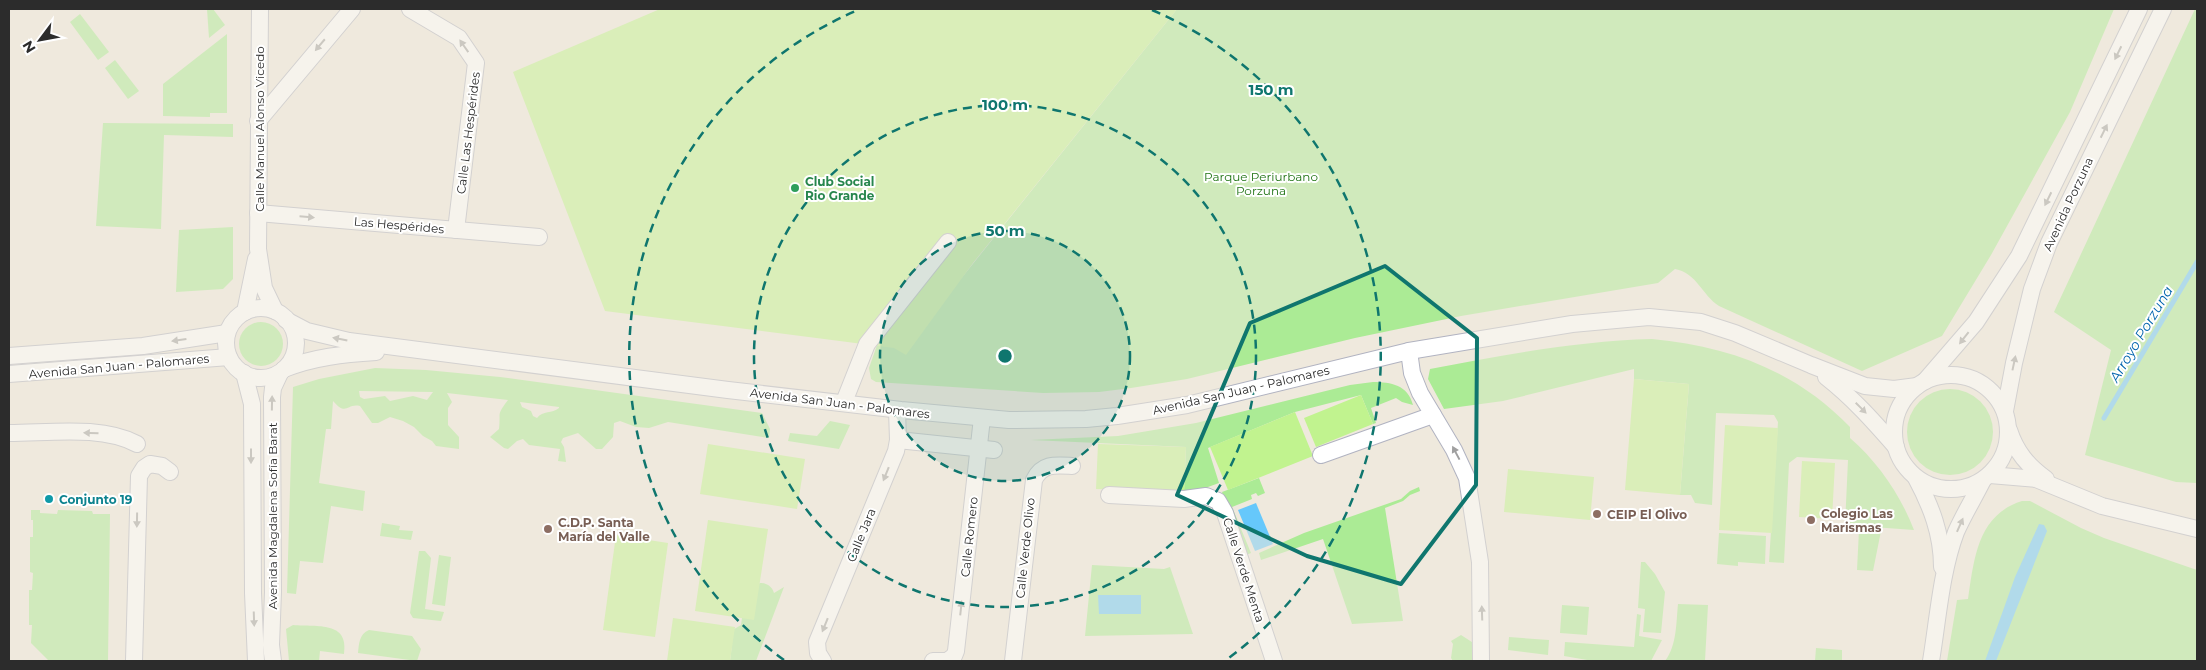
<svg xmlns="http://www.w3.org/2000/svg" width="2206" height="670" font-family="Montserrat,sans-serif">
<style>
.green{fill:#abeb95;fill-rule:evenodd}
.pitch{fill:#c1f38f}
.water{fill:#66c8fb}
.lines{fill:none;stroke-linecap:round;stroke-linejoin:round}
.stream{stroke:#66c8fb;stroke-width:5}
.minor-casing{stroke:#b1b3c1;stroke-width:18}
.minor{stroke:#fff;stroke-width:16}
.oneway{fill:#a0a0a0}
.marked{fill:none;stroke:#0f766e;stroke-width:4;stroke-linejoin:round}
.ring{fill:none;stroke:#0f766e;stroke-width:2.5;stroke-dasharray:9 6}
.leisure-dot{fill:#2e9e5b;stroke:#fff;stroke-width:2}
.culture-dot{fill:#0f9aa8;stroke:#fff;stroke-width:2}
.education-dot{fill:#8d6e63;stroke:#fff;stroke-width:2}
.labels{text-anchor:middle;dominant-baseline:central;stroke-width:4;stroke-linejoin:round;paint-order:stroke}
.street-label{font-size:12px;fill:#2c2c2c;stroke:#fff}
.park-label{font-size:12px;fill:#1f7313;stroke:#fff}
.leisure-label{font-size:12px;font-weight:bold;fill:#27864d;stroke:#fff;text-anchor:start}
.culture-label{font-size:12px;font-weight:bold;fill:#0d838f;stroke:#fff;text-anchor:start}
.education-label{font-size:12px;font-weight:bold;fill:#785e54;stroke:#fff;text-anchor:start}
.water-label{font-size:14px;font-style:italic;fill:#0064ad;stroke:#fff}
.centre{fill:#0f766e;stroke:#fff;stroke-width:2.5}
.ring-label{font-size:15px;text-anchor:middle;font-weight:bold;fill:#0f766e;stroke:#fff;stroke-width:4;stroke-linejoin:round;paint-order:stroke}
</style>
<rect width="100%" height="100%" fill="#efe9dd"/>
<g class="green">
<polygon points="207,9 213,9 225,25 209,38"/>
<path d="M 1177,9 L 2114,9 L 2070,112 L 1991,255 L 1942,336 L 1862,371 L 1719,306 C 1702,295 1697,273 1675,269 L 1658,283 L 1461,316 L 1355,338 L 1187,379 L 1131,388 L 1099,392 L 1043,393 L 876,382 L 871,379 L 869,368 L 877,345 L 964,275 Z"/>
<polygon points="2195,9 2197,9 2197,483 2176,482 2085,455 2111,350 2054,312"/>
<polygon points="80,14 109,52 98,60 70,22"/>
<polygon points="227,34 227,113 210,113 210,117 163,116 163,84"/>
<polygon points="115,60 139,91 128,99 105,68"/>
<polygon points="103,123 233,124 233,137 164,135 161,229 96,226"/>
<polygon points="233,227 233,279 223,289 176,292 179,230"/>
<circle cx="261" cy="344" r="22"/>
<path d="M 1652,339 C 1729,346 1796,371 1850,427 L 1850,438 C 1878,462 1901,496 1914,530 L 1845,525 L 1848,460 L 1797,457 L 1789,463 L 1784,563 L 1769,562 L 1778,422 L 1774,415 L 1716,413 L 1712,505 L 1695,503 L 1691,495 L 1680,495 L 1689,384 L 1634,379 L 1634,369 L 1503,401 L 1444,409 L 1428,379 L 1430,369 C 1504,355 1577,341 1652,339 Z"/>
<path d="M 375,368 L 426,370 L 500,377 L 762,413 L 770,429 L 769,438 L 668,422 L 649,428 L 636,427 L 620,421 L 614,423 L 613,437 L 602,449 L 596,449 L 578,433 L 563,438 L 561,442 L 564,447 L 566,462 L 558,461 L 560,449 L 529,445 L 523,439 L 517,441 L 508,449 L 504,448 L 490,437 L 499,429 C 501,411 496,416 508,400 L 447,393 L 452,402 L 448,408 L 448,425 L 459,437 L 459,449 L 436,446 L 432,441 L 423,436 L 414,427 L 403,421 L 390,417 L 378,423 L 372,423 L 360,406 C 346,403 347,417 333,401 L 331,429 L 326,429 L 319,483 L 365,491 L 363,511 L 331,506 L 323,563 L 300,561 L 296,594 L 287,593 L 293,387 L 319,379 ZM 359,391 L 433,392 L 427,400 L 413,396 L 390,401 L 385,396 L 364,399 L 360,397 ZM 520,402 L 559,407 L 559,408 C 552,414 543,410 537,418 L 533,416 L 531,411 L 522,407 Z"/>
<path d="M 1373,382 C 1391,382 1408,385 1413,405 L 1402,402 L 1396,398 L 1371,408 L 1376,423 L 1373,424 L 1361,395 L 1295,412 L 1208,448 L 1219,483 L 1197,491 L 1184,492 L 1186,447 L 1031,440 L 1118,436 L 1196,423 L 1350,385 Z"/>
<circle cx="1950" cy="432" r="43"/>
<polygon points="830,421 850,425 839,449 788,441 790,433 817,436"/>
<polygon points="1259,478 1265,493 1258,496 1256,493 1251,495 1252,499 1232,507 1251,553 1244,556 1222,492"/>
<polygon points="1419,487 1420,491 1410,495 1403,501 1385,508 1403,621 1352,624 1323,539 1261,560 1259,553 1304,533 1401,499 1410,491"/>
<path d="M 2022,501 L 2030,501 L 2081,528 L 2104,538 L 2197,570 L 2197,661 L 1947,661 L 1957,600 L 1968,599 C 1974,560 1977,515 2022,501 Z"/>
<polygon points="31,510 40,510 40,513 57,514 58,510 92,511 93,514 110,514 108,661 48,660 31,643 32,625 29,625 29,590 32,590 33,573 30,572 30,537 33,537 33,520 31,520"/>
<polygon points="382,523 400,526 399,530 413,531 411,540 380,536"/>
<polygon points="1859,530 1881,531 1873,571 1857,570"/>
<polygon points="1719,533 1766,536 1765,564 1738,562 1738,566 1717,564"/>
<polygon points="419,551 425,551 431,558 425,609 444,612 441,621 413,618 410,613"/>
<polygon points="439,555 451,557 445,606 432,604"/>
<polygon points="1641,562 1645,562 1655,574 1665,592 1661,633 1643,632 1645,609 1638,608"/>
<polygon points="1092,565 1164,569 1170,567 1193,634 1085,636"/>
<path d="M 760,583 C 766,583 772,586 774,593 L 784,587 L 756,661 L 730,661 L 732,645 L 731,631 L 741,625 L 742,618 L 747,614 L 756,586 Z"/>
<path d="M 1678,604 L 1708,605 L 1705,661 L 1665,661 C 1677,645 1676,623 1678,604 Z"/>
<polygon points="1562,605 1589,607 1587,635 1560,633"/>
<polygon points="1637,614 1641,615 1639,636 1662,640 1651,661 1593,661 1564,656 1565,642 1634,647"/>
<path d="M 293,625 C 318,627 349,621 344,654 L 320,651 L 319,661 L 289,661 L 286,629 Z"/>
<path d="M 369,630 L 412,636 L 421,649 L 417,661 L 358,653 C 359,644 359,634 369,630 Z"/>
<polygon points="1461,635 1475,644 1474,661 1453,661 1451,658 1453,644 1451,641"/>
<polygon points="1509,637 1549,640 1548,655 1508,650"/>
<polygon points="1816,648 1842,650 1842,661 1815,661"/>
</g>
<g class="pitch">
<polygon points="660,9 1177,9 973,263 906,355 894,348 605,311 513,72"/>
<polygon points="1634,379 1689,384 1680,495 1625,490"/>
<polygon points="1361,395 1373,424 1316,447 1304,418"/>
<polygon points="1295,412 1313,456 1228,490 1210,447"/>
<polygon points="1725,425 1778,428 1772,533 1719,530"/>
<polygon points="708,444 805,459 797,509 700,494"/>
<polygon points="1098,444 1186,447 1184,492 1096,489"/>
<polygon points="1802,461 1835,463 1832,519 1799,517"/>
<polygon points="1508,469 1594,477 1590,520 1504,512"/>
<polygon points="708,520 768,529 754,620 695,611"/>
<polygon points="616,535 668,543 655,637 603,630"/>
<polygon points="673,618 735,627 730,661 667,661"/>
</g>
<g class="water">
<polygon points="1256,503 1273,544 1255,551 1238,510"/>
<polygon points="2039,524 2044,525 2047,531 1996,661 1985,661 2015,577"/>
<polygon points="1098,595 1141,595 1141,614 1099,614"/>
</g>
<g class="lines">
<polyline class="stream" points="2104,418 2197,262"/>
<g class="minor-casing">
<g id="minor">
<polyline points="260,9 258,249 264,288 275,311"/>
<polyline points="410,9 459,38 476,63 456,230"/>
<polyline points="258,121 352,9"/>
<polyline points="258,213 539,237"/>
<circle cx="261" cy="343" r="35"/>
<polyline points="245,312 256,259"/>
<polyline points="286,320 307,331 349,341 728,390 901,410 1009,420 1086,419 1117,416 1187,405 1409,351 1572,324 1649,317 1701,322 1735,333 1811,365 1865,386 1894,389 1917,386"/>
<polyline points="1409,351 1412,373 1420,393 1454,450 1467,478 1480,562 1481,661"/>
<polyline points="9,356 143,346 227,333"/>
<path d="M 284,369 C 314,357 344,354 376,352"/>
<polyline points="244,373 252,404 253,593 256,661"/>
<polyline points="9,374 229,357"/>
<circle cx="1951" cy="432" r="57"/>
<path d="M 1826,377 C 1853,398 1874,422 1896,447"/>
<polyline points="1925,381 1976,322 2019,256 2139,9"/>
<polyline points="844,402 867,344 948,242"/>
<polyline points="2005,411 2014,363 2032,289 2049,243 2163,9"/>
<path d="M 2009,430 C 2016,452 2028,466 2046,479"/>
<path d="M 9,433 C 49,433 102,425 137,444"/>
<polyline points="898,440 994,450"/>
<polyline points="1321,455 1433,415"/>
<polyline points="1990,475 2036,479 2102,506 2197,529"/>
<path d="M 1916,478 C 1931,506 1942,534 1942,567"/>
<polyline points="1109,495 1184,499 1206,496 1218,501 1225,513 1274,661"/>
<polyline points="134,661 139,476 144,468 150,464 162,466 170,472"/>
<polyline points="273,661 271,645 273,592 272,397 273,388 280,373"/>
<polyline points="823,661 818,653 817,642 896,451 898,440 897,410"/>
<polyline points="933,661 947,661 954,656 956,651 982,418"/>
<path d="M 1013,661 L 1034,480 C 1042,463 1056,465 1072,466"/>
<path d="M 1931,661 C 1938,619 1941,572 1956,532 C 1964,514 1974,498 1983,480"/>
</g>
</g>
<use href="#minor" class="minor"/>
</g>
<defs><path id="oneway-solid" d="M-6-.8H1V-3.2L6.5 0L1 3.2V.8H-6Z" transform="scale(1.25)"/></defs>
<g class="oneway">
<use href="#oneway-solid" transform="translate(320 45) rotate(130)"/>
<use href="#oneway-solid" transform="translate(464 46) rotate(-125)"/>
<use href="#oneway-solid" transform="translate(2118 53) rotate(116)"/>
<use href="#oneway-solid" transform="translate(2104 131) rotate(-64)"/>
<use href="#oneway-solid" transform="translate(2048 199) rotate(116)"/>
<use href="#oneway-solid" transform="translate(307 217) rotate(5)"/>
<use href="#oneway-solid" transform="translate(1964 338) rotate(128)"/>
<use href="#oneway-solid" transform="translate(340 339) rotate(-169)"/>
<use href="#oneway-solid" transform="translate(179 340) rotate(172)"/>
<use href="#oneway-solid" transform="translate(2014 363) rotate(-78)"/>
<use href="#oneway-solid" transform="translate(272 403) rotate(-89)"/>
<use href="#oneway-solid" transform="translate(1861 408) rotate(45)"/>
<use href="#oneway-solid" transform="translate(91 433) rotate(-178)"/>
<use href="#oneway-solid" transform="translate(1456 453) rotate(-118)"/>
<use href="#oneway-solid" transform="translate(251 456) rotate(90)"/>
<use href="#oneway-solid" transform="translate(886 474) rotate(112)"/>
<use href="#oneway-solid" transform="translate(137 520) rotate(91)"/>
<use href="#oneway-solid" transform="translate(1960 525) rotate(-66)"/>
<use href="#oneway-solid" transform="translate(961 608) rotate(-84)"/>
<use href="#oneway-solid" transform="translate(1482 613) rotate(-92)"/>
<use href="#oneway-solid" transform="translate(254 619) rotate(88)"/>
<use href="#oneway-solid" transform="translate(825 625) rotate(112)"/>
</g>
<path d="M0 0H2206V670H0ZM 1385,266 L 1477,338 L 1476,485 L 1401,584 L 1307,556 L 1177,495 L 1250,323 Z" fill="#efe9dd" fill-opacity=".55" fill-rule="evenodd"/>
<path class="marked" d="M 1385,266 L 1477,338 L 1476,485 L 1401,584 L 1307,556 L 1177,495 L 1250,323 Z"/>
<circle cx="1005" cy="356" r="125" fill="#0f766e" fill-opacity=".12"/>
<g class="ring">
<circle cx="1005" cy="356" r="125"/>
<circle cx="1005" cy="356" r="251"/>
<path d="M784 660A376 376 0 0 1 858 10M1152 10A376 376 0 0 1 1226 660"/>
</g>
<circle class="leisure-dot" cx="795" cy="188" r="5"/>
<circle class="culture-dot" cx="49" cy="499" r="5"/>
<g class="education-dot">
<circle cx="1597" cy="514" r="5"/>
<circle cx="1811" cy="520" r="5"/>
<circle cx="548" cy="529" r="5"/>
</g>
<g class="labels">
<g class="street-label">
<text transform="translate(259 129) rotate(-90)">Calle Manuel Alonso Vicedo</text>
<text transform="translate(468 133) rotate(-83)">Calle Las Hespérides</text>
<text transform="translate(2068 204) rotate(-65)">Avenida Porzuna</text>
<text transform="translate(399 225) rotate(5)">Las Hespérides</text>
<text transform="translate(119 366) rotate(-5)">Avenida San Juan - Palomares</text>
<text transform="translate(1241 390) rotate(-13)">Avenida San Juan - Palomares</text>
<text transform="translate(840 403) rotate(7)">Avenida San Juan - Palomares</text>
<text transform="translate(272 516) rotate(-90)">Avenida Magdalena Sofía Barat</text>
<text transform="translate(861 535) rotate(-68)">Calle Jara</text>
<text transform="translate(969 537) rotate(-84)">Calle Romero</text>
<text transform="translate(1025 548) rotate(-84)">Calle Verde Olivo</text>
<text transform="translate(1244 570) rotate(72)">Calle Verde Menta</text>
</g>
<g class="park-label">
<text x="1261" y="176">Parque Periurbano<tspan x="1261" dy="14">Porzuna</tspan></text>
</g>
<g class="leisure-label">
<text x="805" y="181">Club Social<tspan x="805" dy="14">Rio Grande</tspan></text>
</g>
<g class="culture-label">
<text x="59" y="499">Conjunto 19</text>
</g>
<g class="education-label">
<text x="1821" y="513">Colegio Las<tspan x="1821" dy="14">Marismas</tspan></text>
<text x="1607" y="514">CEIP El Olivo</text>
<text x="558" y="522">C.D.P. Santa<tspan x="558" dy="14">María del Valle</tspan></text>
</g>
<g class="water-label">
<text transform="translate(2141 334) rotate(-59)">Arroyo Porzuna</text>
</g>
</g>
<circle cx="1005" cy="356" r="8" class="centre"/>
<g class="ring-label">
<text x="1271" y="95">150 m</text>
<text x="1005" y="110">100 m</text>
<text x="1005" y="236">50 m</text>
</g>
<rect width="2206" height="670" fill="none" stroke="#2c2c2c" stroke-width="20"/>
<g transform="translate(40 40) rotate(238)" stroke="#ffffff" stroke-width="4" paint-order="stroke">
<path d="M0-4L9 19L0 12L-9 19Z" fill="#2c2c2c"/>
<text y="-8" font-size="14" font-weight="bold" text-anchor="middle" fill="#2c2c2c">N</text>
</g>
</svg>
